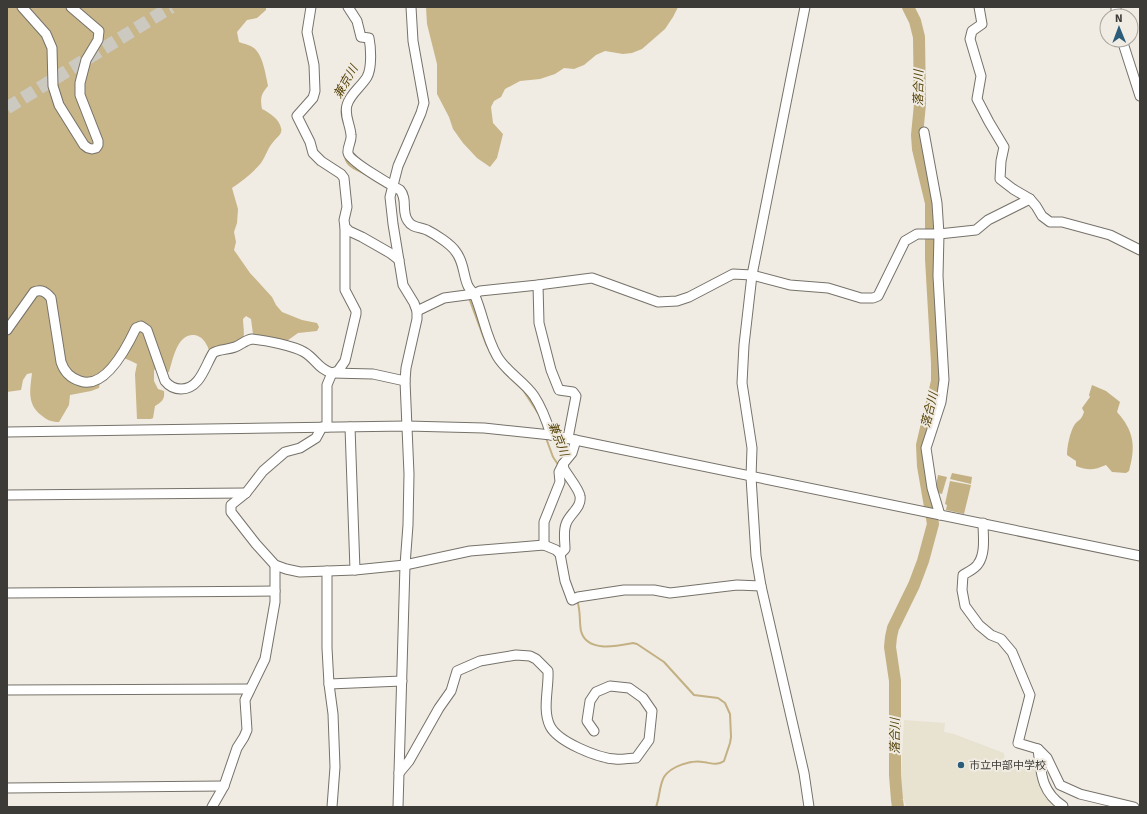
<svg xmlns="http://www.w3.org/2000/svg" width="1147" height="814" font-family="Signika,'Noto Sans JP',sans-serif">
<style>
.built{fill:#e8e2d1}
.forest{fill:#c8b588}
.water{fill:#c3b083}
.lines{fill:none;stroke-linecap:round;stroke-linejoin:round}
.stream{stroke:#c3b083;stroke-width:2}
.river{stroke:#c3b083;stroke-width:12}
.highway-tunnel{stroke:#ccc9c1;stroke-width:13;stroke-dasharray:13 6;stroke-linecap:butt}
.minor-casing{stroke:#76726a;stroke-width:11}
.minor{stroke:#fff;stroke-width:9}
.poi-dot{fill:#2b5c7a;stroke:#f0ece3;stroke-width:1.5}
.labels{text-anchor:middle;dominant-baseline:central;stroke-width:4;stroke-linejoin:round;paint-order:stroke}
.poi-label{font-size:11px;fill:#3d3b37;stroke:#f0ece3;text-anchor:start}
.water-label{font-size:12px;font-style:italic;fill:#574409;stroke:#f0ece3}
</style>
<rect width="100%" height="100%" fill="#f0ece3"/>
<polygon class="built" points="904,720 945,723 944,732 954,734 1004,753 1005,761 1037,768 1045,795 1055,807 907,807 900,792"/>
<g class="forest">
<path d="M 7,7 L 266,7 L 266,10 L 257,18 L 247,20 L 237,32 L 239,42 C 244,44 252,45 256,50 C 263,57 266,76 268,86 C 261,94 260,98 262,109 C 270,113 279,119 281,128 C 283,134 277,137 274,141 C 268,147 266,156 261,163 C 254,172 242,181 232,188 L 238,209 L 237,223 L 234,232 L 236,242 L 234,250 L 250,273 L 272,297 L 276,305 L 282,312 L 302,320 L 317,323 L 319,327 L 317,331 L 298,333 L 284,343 L 255,337 L 253,334 L 251,319 L 246,316 L 243,319 C 243,325 245,334 243,339 C 238,348 221,348 212,350 L 209,350 C 206,342 202,336 194,335 C 177,334 173,359 169,372 L 165,373 L 143,325 L 97,378 L 79,379 L 66,369 L 53,298 L 42,288 L 7,327 Z"/>
<polygon points="426,7 678,7 673,17 665,29 642,49 632,53 623,54 605,51 596,55 584,65 574,69 564,68 555,74 540,79 520,81 505,89 501,97 494,101 491,107 493,123 503,134 497,158 490,167 477,158 463,143 453,129 449,117 437,94 437,64 427,24"/>
<path d="M 35,294 L 46,295 L 65,373 L 100,382 L 99,388 L 91,391 L 70,395 L 69,405 L 59,422 C 51,422 47,420 41,415 C 27,404 30,390 32,373 L 27,374 L 23,380 L 21,390 L 7,392 L 7,333 Z"/>
<path d="M 137,329 L 144,331 L 158,368 L 154,370 L 154,381 L 158,389 L 164,391 C 165,399 162,402 155,406 L 153,418 L 151,419 L 137,419 L 135,374 L 137,364 L 131,361 L 121,357 Z"/>
</g>
<g class="water">
<path d="M 1092,385 L 1106,391 L 1120,402 L 1117,412 C 1134,431 1136,446 1129,471 L 1126,473 L 1112,472 L 1106,465 C 1094,470 1089,471 1076,466 L 1076,461 L 1067,455 C 1067,447 1070,431 1075,424 C 1079,419 1081,421 1084,412 L 1082,408 L 1090,397 L 1089,395 Z"/>
<polygon points="952,473 972,477 971,484 950,479"/>
<polygon points="938,475 947,477 942,494 938,493 936,486"/>
<polygon points="950,481 971,485 964,514 946,510 947,505 945,504"/>
</g>
<g class="lines">
<g class="stream">
<path d="M 345,155 C 345,166 356,169 365,174"/>
<polyline points="437,241 447,248"/>
<polyline points="469,298 486,344 494,359"/>
<polyline points="504,372 523,390 538,413"/>
<polyline points="546,438 553,457 559,466"/>
<path d="M 577,600 C 581,611 579,621 581,631 C 587,653 617,646 633,643 L 637,644 L 664,662 L 694,695 L 718,698 L 725,703 L 730,714 L 731,737 L 730,743 L 724,761 C 717,766 711,763 703,762 C 691,760 671,766 664,777 C 659,786 660,797 656,807"/>
</g>
<polyline class="river" points="898,807 897,800 895,775 895,681 890,647 891,637 893,628 914,585 923,561 933,524 923,466 922,445 937,381 937,363 931,259 931,203 918,149 917,135 920,104 919,37 915,21 908,7"/>
<polyline class="highway-tunnel" points="7,108 171,7"/>
<g class="minor-casing">
<g id="minor">
<polyline points="22,7 46,34 52,48 53,86 59,105 84,145 88,148 92,149 96,148 98,145 98,141 80,95 80,83 86,60 98,40 99,31 71,7"/>
<polyline points="311,7 307,32 314,65 315,91 313,98 297,116 310,142 313,153 321,161 341,174 344,178 347,207 344,220 345,227 349,231 362,237 390,253 399,260"/>
<path d="M 348,7 L 357,21 L 361,37 L 369,38 C 371,48 372,68 367,77 C 361,87 350,94 347,105 C 344,115 350,124 351,135 C 352,141 347,147 348,153 C 349,161 391,185 400,190 C 408,199 401,212 408,221 C 412,228 420,227 427,230 C 435,234 451,244 456,252 C 464,262 463,275 468,286 C 470,290 473,292 475,296 C 483,315 486,337 497,356 C 506,372 524,381 534,396 C 542,408 547,422 551,435"/>
<polyline points="805,7 752,275 744,345 742,383 752,448 751,477 756,556 761,586 804,773 809,807"/>
<polyline points="979,7 982,24 972,31 970,39 981,76 977,99 989,122 1004,147 1001,161 1000,179 1013,189 1030,199 1036,206 1042,216 1050,222 1062,222 1110,235 1140,250"/>
<polyline points="1116,16 1116,7"/>
<polyline points="1122,40 1140,96"/>
<polyline points="924,132 937,203 939,234 938,276 944,380 941,402 926,448 932,488 940,515"/>
<polyline points="538,285 539,323 551,370 559,390 573,392 576,396 568,438"/>
<polyline points="417,311 444,298 474,294 480,291 538,285 592,278 658,302 677,301 689,297 733,274 752,275 790,285 828,288 861,298 873,298 878,296 905,241 917,234 939,234 976,230 988,220 1030,199"/>
<path d="M 7,330 L 34,292 C 42,289 46,292 51,298 L 61,362 C 64,371 70,378 80,381 C 105,390 127,347 136,328 L 141,326 L 147,330 L 165,381 C 169,386 174,389 181,389 C 200,389 205,366 213,353 C 219,349 227,350 235,347 C 241,345 245,340 252,339 C 265,340 294,346 304,352 C 316,359 318,369 332,373 L 373,374 L 405,381"/>
<polyline points="322,427 316,438 300,448 285,452 263,471 246,493 231,505 231,512 256,544 275,565 286,569 300,572 355,570 405,565 470,551 544,545 556,550 560,554 565,581 572,600 578,597 624,590 654,590 670,593 737,585 761,586"/>
<polyline points="327,427 327,385 332,373 338,371 345,361 356,314 356,311 345,290 345,227"/>
<polyline points="350,427 355,570"/>
<polyline points="7,432 407,426 484,428 551,435 1140,556"/>
<polyline points="7,495 246,493"/>
<path d="M 983,523 C 983,535 986,553 978,564 C 976,568 968,572 963,575 L 962,590 L 965,606 L 979,625 L 991,635 L 1001,639 L 1012,652 L 1030,695 L 1018,743 L 1038,749 L 1047,758 L 1060,785 L 1080,794 L 1134,807"/>
<polyline points="544,545 544,522 560,482 559,472 563,464 572,453 576,440"/>
<path d="M 560,554 L 565,549 C 565,541 563,532 566,524 C 569,514 582,508 580,496 C 579,489 568,476 564,469 L 563,464"/>
<polyline points="327,571 327,648 329,684 333,714 335,767 332,807"/>
<polyline points="7,593 275,591"/>
<polyline points="329,684 402,681"/>
<polyline points="7,690 250,689"/>
<path d="M 1038,749 C 1041,772 1041,792 1063,806 L 1063,807"/>
<path d="M 399,773 L 409,761 L 439,708 L 451,691 L 457,671 L 480,661 L 516,655 L 530,656 L 536,659 L 548,671 C 549,688 542,710 550,726 C 558,742 598,758 615,759 C 622,760 629,758 636,758 L 649,740 L 652,711 L 643,698 L 629,688 L 610,686 L 596,692 L 590,701 L 587,721 L 594,731"/>
<polyline points="7,788 224,786"/>
<polyline points="212,807 224,786 237,748 244,737 247,730 245,700 265,659 275,602 275,565"/>
<polyline points="398,807 405,565 408,525 409,474 405,381 406,368 417,319 417,311 414,303 403,285 393,224 390,197 398,166 421,113 424,103 413,41 411,7"/>
</g>
</g>
<use href="#minor" class="minor"/>
</g>
<circle class="poi-dot" cx="961" cy="765" r="4"/>
<g class="labels">
<g class="poi-label">
<text x="969" y="765">市立中部中学校</text>
</g>
<g class="water-label">
<text transform="translate(346 82) rotate(-60)">兼京川</text>
<text transform="translate(919 88) rotate(-89)">落合川</text>
<text transform="translate(930 410) rotate(-77)">落合川</text>
<text transform="translate(558 439) rotate(69)">兼京川</text>
<text transform="translate(895 736) rotate(-90)">落合川</text>
</g>
</g>
<rect width="1147" height="814" fill="none" stroke="#3d3b37" stroke-width="16"/>
<g transform="translate(1119 28) rotate(359)"><circle r="19" fill="#f0ece3" stroke="#a8a59e"/>
<path d="M0-3L7 15L0 10L-7 15Z" fill="#2b5c7a"/>
<text y="-6" font-size="11" font-weight="bold" text-anchor="middle" fill="#3d3b37">N</text>
</g>
</svg>
